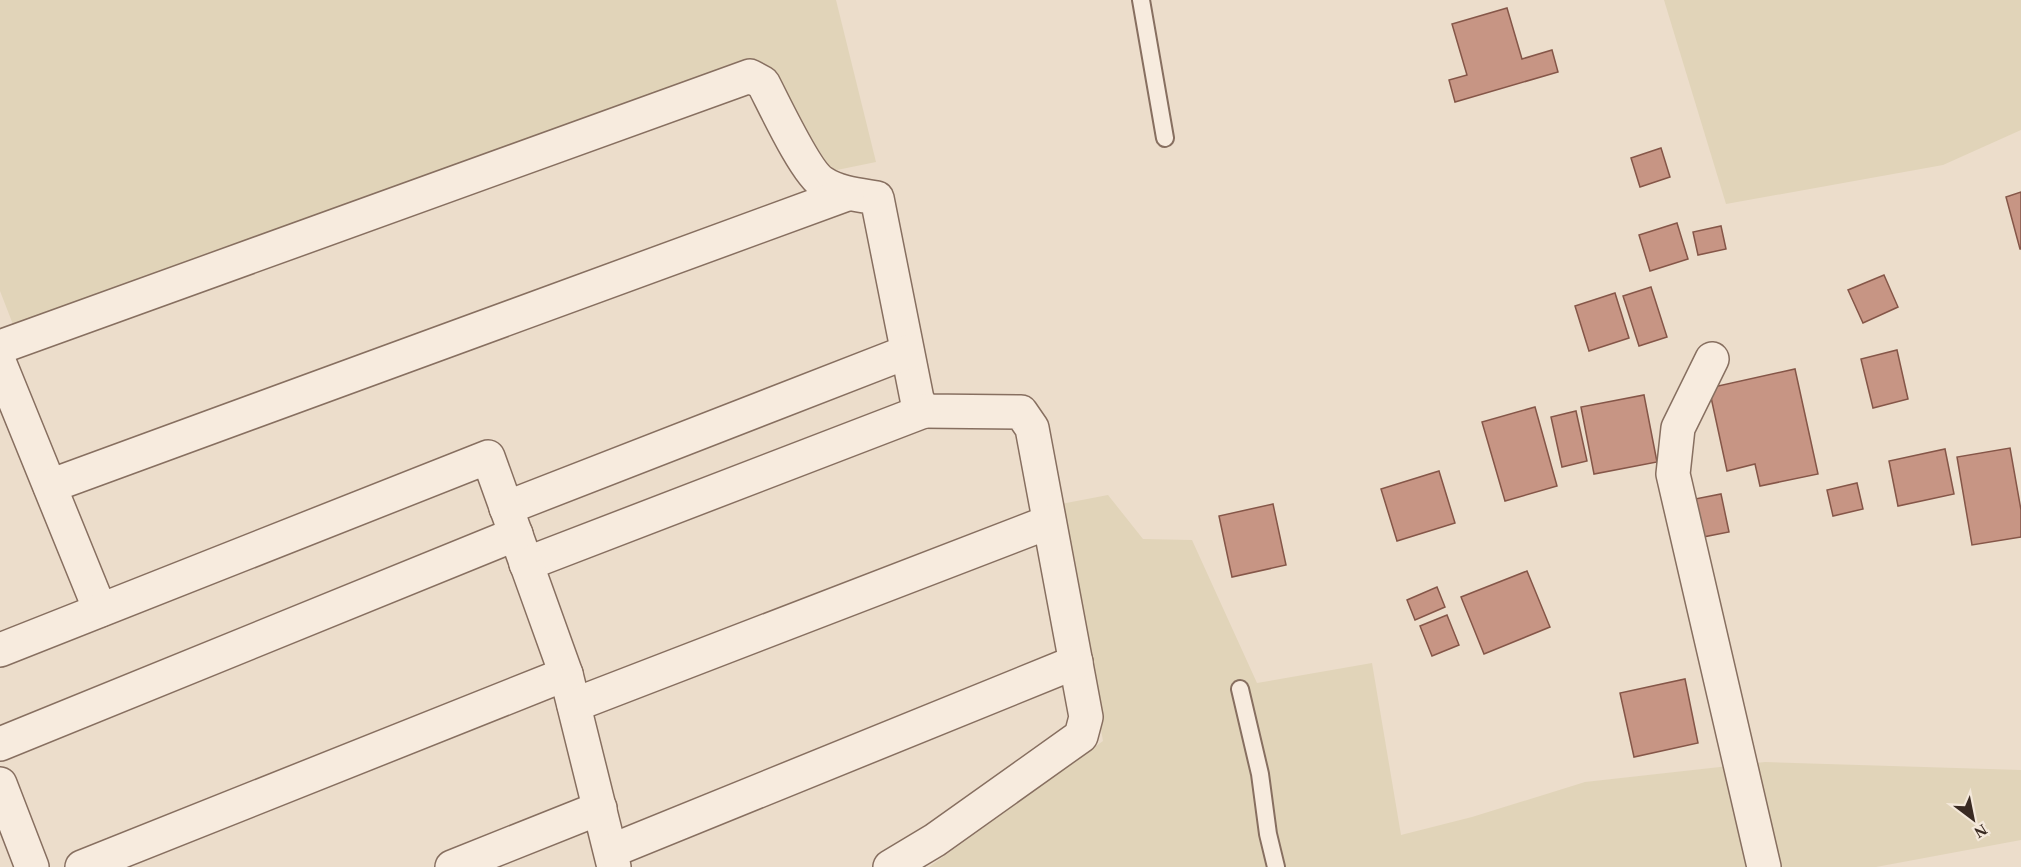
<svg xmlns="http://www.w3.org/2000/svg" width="2021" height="867" font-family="Georgia,serif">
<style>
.farmland{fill:#e1d4b9}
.building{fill:#c79584;stroke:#855648;stroke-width:1.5}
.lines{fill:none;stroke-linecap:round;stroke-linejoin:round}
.service-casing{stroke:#876f60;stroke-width:20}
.minor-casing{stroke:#876f60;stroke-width:36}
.service{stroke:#f7ebde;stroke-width:16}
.minor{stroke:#f7ebde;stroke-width:33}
</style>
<rect width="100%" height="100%" fill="#ecddcb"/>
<g class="farmland">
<polygon points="0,0 836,0 876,162 832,171 763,62 14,327 0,291"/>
<polygon points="1664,0 2021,0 2021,130 1943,165 1726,204"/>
<polygon points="1108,495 1143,539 1192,540 1257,683 1372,663 1401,835 1472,817 1585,782 1765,762 2021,770 2021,840 1876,867 929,867 1103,741 1061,504"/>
</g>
<g class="building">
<polygon points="1507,8 1522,59 1552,50 1558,72 1455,102 1449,80 1467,75 1452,24"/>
<polygon points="1661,148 1670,177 1640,187 1631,158"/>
<polygon points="2021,192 2021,249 2020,249 2006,197"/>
<polygon points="1677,223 1688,259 1650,271 1639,235"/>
<polygon points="1721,226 1726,249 1698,255 1693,232"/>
<polygon points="1884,275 1898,307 1863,323 1848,290"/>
<polygon points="1651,287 1667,337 1639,346 1623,296"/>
<polygon points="1615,293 1629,338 1589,351 1575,306"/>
<polygon points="1897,350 1908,399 1873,408 1861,359"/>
<polygon points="1795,369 1818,474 1760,486 1755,464 1727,471 1709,388"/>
<polygon points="1644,395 1657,462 1594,474 1581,407"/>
<polygon points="1535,407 1557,486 1505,501 1482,422"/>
<polygon points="1576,411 1587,461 1562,467 1551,417"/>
<polygon points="2010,448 2021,510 2021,537 1972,545 1957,457"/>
<polygon points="1945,449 1954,494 1898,506 1889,461"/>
<polygon points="1439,471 1455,523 1397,541 1381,489"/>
<polygon points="1857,483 1863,509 1833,516 1827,490"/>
<polygon points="1721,494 1729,532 1703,537 1695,499"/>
<polygon points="1273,504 1286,565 1232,577 1219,516"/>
<polygon points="1527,571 1550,627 1484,654 1461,597"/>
<polygon points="1437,587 1445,607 1415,620 1407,600"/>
<polygon points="1447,615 1459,645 1432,656 1420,626"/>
<polygon points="1685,679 1698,743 1634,757 1620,693"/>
</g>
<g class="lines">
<g class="service-casing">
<g id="service">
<polyline points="1141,0 1165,138"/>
<polyline points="1240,689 1260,774 1268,834 1276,867"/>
</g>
</g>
<g class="minor-casing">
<g id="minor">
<path d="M 0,347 L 750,76 L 763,83 C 774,104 806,173 823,183 C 838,193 859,195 877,198 L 917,399 L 924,411 L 1021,412 L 1032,428 L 1086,717 L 1081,736 L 935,840 L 890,867"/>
<polyline points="1712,359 1678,428 1673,474 1764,867"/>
<polyline points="0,364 100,610"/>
<polyline points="50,486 847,194"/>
<polyline points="506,508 907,352"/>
<polyline points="526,564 924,411"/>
<polyline points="0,650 488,457 566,674 614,867"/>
<polyline points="574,705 1049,522"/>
<polyline points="0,744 516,534"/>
<polyline points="0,784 32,867"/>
<polyline points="611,851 1076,662"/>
<polyline points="82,867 566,674"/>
<polyline points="452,867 600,808"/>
</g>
</g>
<use href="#service" class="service"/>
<use href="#minor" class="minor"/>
</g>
<g transform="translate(1973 819) rotate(148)" stroke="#f4e8da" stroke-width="4.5" paint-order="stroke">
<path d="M0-4.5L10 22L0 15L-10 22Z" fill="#392a22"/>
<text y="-9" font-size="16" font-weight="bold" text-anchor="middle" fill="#392a22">N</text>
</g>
</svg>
